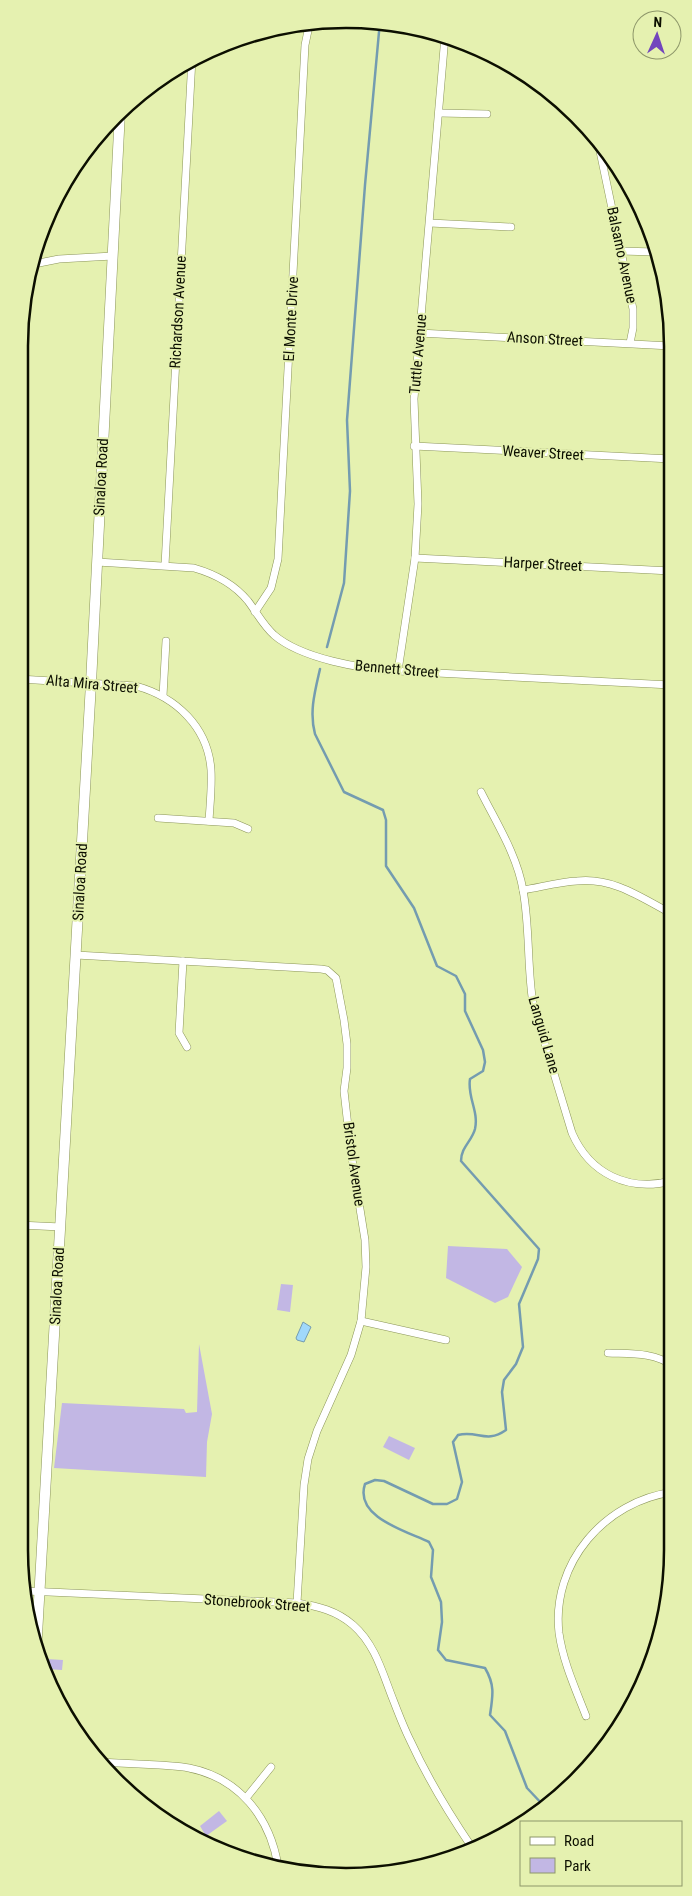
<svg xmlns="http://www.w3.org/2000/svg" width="692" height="1896" font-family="'Roboto Condensed',sans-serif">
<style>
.green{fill:#c2b7e4}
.water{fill:#a0d8fb;stroke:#749cb0}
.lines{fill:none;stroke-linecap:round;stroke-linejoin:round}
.stream{stroke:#749cb0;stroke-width:2.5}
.street-casing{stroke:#8b9559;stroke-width:8}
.secondary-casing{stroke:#8b9559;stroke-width:11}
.street{stroke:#fff;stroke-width:7}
.secondary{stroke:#fff;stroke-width:10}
.labels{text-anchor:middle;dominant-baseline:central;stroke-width:4;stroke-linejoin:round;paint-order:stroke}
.street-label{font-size:15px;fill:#0c0f00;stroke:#e5f1b0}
.rim{fill:none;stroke:#0c0f00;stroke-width:2.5}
</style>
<rect width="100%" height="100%" fill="#e5f1b0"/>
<g class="green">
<polygon points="448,1246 507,1249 522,1267 508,1297 495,1303 446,1278"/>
<polygon points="281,1284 293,1285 290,1312 277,1310"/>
<polygon points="199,1344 212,1414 207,1442 206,1477 54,1468 62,1403 184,1409 186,1413 197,1412"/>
<polygon points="389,1436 415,1448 409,1460 383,1447"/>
<polygon points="47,1659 63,1660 62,1670 46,1669"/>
<polygon points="219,1811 227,1821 206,1836 200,1826"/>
</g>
<polygon class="water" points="303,1322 311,1327 304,1342 297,1340 296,1338"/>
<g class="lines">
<g class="stream">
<polyline points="327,647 344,583 350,491 347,420 365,185 380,21"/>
<path d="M 320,669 C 315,691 309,712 315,734 L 344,792 L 383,810 L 386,820 L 386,866 L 414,908 L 437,966 L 456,976 L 465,994 L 465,1011 L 483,1050 L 485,1062 L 483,1071 L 470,1079 C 467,1097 479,1111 475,1129 C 472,1141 461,1147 461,1161 L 539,1249 L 538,1259 L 519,1304 L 523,1347 L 516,1364 L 504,1380 L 502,1392 L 506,1430 C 486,1444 478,1430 458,1435 L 453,1442 L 462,1482 L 457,1499 L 447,1504 L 433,1504 L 384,1481 L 375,1480 L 365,1484 C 354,1517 406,1531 429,1542 L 433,1550 L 431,1577 L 441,1602 L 442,1622 L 438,1650 L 446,1660 L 485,1668 C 495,1685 493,1695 490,1715 L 505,1731 L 527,1788 L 544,1806"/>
</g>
<g class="street-casing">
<g id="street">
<polyline points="439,113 487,114"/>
<polyline points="597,137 633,309 633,328 630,343"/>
<polyline points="430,223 511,227"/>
<polyline points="621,251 655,252"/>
<polyline points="29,265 59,259 113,256"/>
<polyline points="419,333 671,346"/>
<polyline points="414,446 671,459"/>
<polyline points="415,558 671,571"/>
<path d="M 97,562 L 194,568 C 215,574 234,584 248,601 C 257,613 263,625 274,635 C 302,659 362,669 398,671 L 671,685"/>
<polyline points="165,565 192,58"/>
<polyline points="255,612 271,588 278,559 305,45 310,21"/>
<polyline points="398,671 415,558 418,504 414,399 445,36"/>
<path d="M 19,679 L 136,686 C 176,697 208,727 211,770 C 212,787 210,804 209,821"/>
<polyline points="163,696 166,641"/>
<path d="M 481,792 C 497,824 517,855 523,890 C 530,928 527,966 533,1004 L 572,1133 C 590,1174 628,1192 672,1181"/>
<polyline points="158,818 234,823 248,829"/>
<path d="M 523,890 C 541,887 559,882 577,881 C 613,877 642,898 672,914"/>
<polyline points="76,955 321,969 327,970 336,978 344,1020 347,1044 347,1068 344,1091 351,1153 365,1240 366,1267 361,1321 351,1355 317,1431 308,1459 304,1485 297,1603"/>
<polyline points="183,961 179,1033 187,1047"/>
<polyline points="19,1225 61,1227"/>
<polyline points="361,1321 446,1340"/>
<path d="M 608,1353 C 630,1354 654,1352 673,1366"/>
<path d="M 26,1591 L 297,1603 C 318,1606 337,1611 353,1625 C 376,1645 383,1675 394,1702 C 399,1715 404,1728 410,1740 C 427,1777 448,1812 471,1846"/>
<path d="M 586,1716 C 576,1690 563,1662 559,1633 C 551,1563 605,1501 673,1492"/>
<path d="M 98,1762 C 118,1763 138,1764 159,1765 C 169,1766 180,1766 189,1768 C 239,1778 270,1817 278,1866"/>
<polyline points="246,1798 271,1767"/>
</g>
</g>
<g class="secondary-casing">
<polyline id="secondary" points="36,1653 91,683 120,111"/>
</g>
<use href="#street" class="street"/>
<use href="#secondary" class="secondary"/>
</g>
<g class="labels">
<g class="street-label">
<text transform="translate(622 255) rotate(78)">Balsamo Avenue</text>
<text transform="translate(178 312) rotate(-87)">Richardson Avenue</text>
<text transform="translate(291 319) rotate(-87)">El Monte Drive</text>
<text transform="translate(545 339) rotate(3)">Anson Street</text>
<text transform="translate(418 354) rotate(-85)">Tuttle Avenue</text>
<text transform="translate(543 453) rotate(3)">Weaver Street</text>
<text transform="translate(101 477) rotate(-87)">Sinaloa Road</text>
<text transform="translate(543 564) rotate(3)">Harper Street</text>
<text transform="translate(397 669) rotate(5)">Bennett Street</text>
<text transform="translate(92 684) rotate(5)">Alta Mira Street</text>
<text transform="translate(80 882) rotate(-87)">Sinaloa Road</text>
<text transform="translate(544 1035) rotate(74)">Languid Lane</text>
<text transform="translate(354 1164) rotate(82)">Bristol Avenue</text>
<text transform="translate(57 1286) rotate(-87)">Sinaloa Road</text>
<text transform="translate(257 1603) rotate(4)">Stonebrook Street</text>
</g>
</g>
<path d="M0 0H692V1896H0ZM346 28H346A318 318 0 0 1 664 346V1550A318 318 0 0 1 346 1868H346A318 318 0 0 1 28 1550V346A318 318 0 0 1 346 28Z" fill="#e5f1b0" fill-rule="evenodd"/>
<path class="rim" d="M346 28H346A318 318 0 0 1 664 346V1550A318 318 0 0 1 346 1868H346A318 318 0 0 1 28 1550V346A318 318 0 0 1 346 28Z"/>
<rect x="520" y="1821" width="162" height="65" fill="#e5f1b0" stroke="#8e976a"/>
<rect x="530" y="1837" width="25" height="8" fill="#ffffff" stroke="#8e976a"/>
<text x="564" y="1846" font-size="15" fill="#0c0f00">Road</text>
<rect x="530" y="1858" width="25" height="15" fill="#c2b7e4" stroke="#8e976a"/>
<text x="564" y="1871" font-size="15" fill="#0c0f00">Park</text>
<g transform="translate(657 35) rotate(3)"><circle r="24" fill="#e5f1b0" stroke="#8e976a"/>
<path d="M0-4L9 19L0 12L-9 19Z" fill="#7245bd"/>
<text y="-8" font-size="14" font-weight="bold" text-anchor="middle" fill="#0c0f00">N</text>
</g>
</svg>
